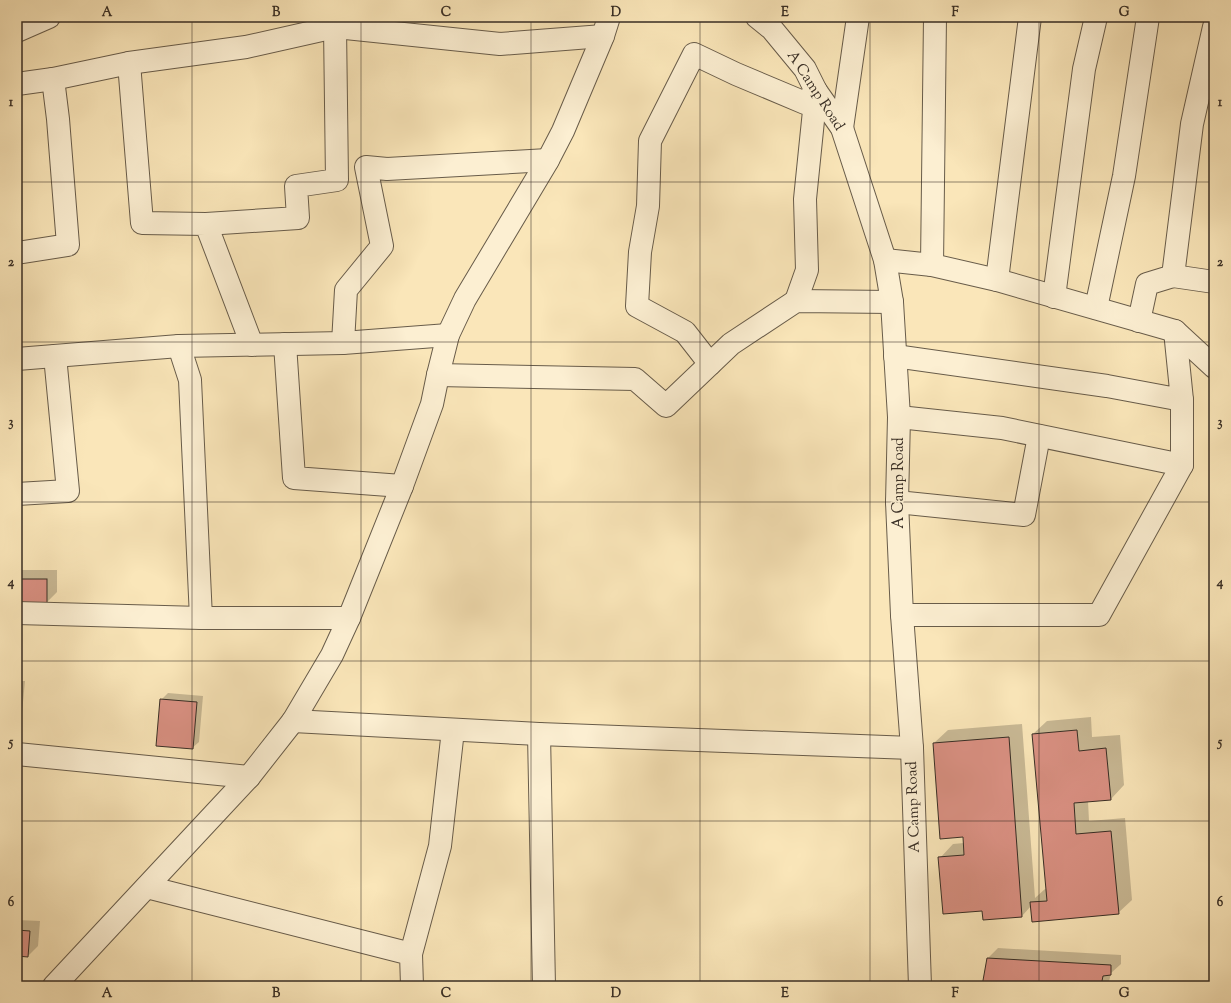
<svg xmlns="http://www.w3.org/2000/svg" width="1231" height="1003" font-family="'Sorts Mill Goudy',serif">
<style>
.shadow{fill:#0003}
.building{fill:#d99082;stroke:#382e25}
.lines{fill:none;stroke-linecap:round;stroke-linejoin:round}
.minor-casing{stroke:#685c4a;stroke-width:24}
.minor{stroke:#fcefd2;stroke-width:22}
.grid{fill:none;stroke:#382e25;stroke-width:1;stroke-opacity:0.55}
.labels{text-anchor:middle;dominant-baseline:central;stroke-width:3;stroke-linejoin:round;paint-order:stroke}
.street-label{font-size:15px;fill:#382e25;stroke:#fcefd2}
.neatline{fill:none;stroke:#382e25;stroke-width:1.5}
.grid-label{font-size:13px;text-anchor:middle;font-weight:bold;fill:#382e25}
</style>
<rect width="100%" height="100%" fill="#fae6b9"/>
<filter id="stains"><feTurbulence type="fractalNoise" baseFrequency=".005" numOctaves="4"/><feColorMatrix values="0 0 0 0 .2 0 0 0 0 .09 0 0 0 0 .02 0 0 0 .5 -.17"/></filter>
<radialGradient id="worn" r=".72"><stop offset=".6" stop-color="#630" stop-opacity="0"/><stop offset="1" stop-color="#630" stop-opacity=".3"/></radialGradient>
<g class="shadow">
<polygon points="17,494 18,494 18,570 57,570 57,592 47,602 17,602"/>
<polygon points="17,681 25,681 20,734 17,737"/>
<polygon points="168,693 203,696 199,742 192,748 161,700"/>
<polygon points="1091,717 1092,737 1120,735 1124,785 1111,799 1088,801 1089,821 1125,818 1132,900 1118,913 1031,906 1022,916 983,910 940,858 953,844 964,843 964,836 934,743 948,730 1022,724 1035,898 1045,889 1047,889 1033,734 1047,721"/>
<polygon points="17,920 40,921 38,946 28,956 17,955"/>
<polygon points="998,948 1121,955 1121,964 1111,973 1108,986 983,986 988,958"/>
</g>
<g class="building">
<rect x="17" y="579" width="30" height="24"/>
<polygon points="160,699 197,702 193,749 156,746"/>
<polygon points="1077,730 1079,751 1106,748 1111,800 1074,803 1076,834 1111,831 1119,914 1032,922 1030,902 1047,901 1032,734"/>
<polygon points="1009,737 1022,917 983,920 982,911 943,914 938,857 964,855 963,837 940,839 933,743"/>
<polygon points="17,930 30,931 28,957 17,956"/>
<polygon points="987,958 1111,965 1111,975 1103,976 1101,986 982,986"/>
</g>
<g class="lines">
<g class="minor-casing">
<g id="minor">
<polyline points="757,17 772,29 805,69 816,91 842,128 885,260 892,302 899,417 897,502 902,615 912,748 920,986"/>
<polyline points="336,27 500,44 603,36"/>
<polyline points="17,31 49,17"/>
<polyline points="129,63 142,223 206,224 252,345"/>
<polyline points="17,84 53,79 129,63 246,47 335,27 357,17"/>
<polyline points="842,128 858,17"/>
<polyline points="206,224 298,218 296,186 337,180 335,27"/>
<polyline points="17,253 68,245 58,119 53,79"/>
<polyline points="885,260 932,265 997,280 1175,331 1214,367"/>
<polyline points="932,265 935,17"/>
<polyline points="1173,276 1214,282"/>
<polyline points="997,280 1030,17"/>
<polyline points="1054,297 1084,69 1096,17"/>
<polyline points="796,301 807,270 805,199 816,91"/>
<polyline points="1096,308 1124,176 1148,17"/>
<polyline points="1139,321 1147,284 1173,276 1192,124 1214,27"/>
<polyline points="343,343 346,290 382,246 366,167 387,169 548,160"/>
<polyline points="285,344 294,478 402,486"/>
<polyline points="179,346 190,380 201,618"/>
<polyline points="895,356 1107,386 1182,400 1175,331"/>
<polyline points="17,359 179,346 343,343 448,335"/>
<polyline points="710,364 685,332 637,306 640,252 648,206 650,141 694,54 736,74 805,103 816,91"/>
<polyline points="438,375 635,379 666,406 731,344 796,301 892,302"/>
<polyline points="899,417 1002,428 1182,465 1182,400"/>
<polyline points="17,494 68,491 55,356"/>
<polyline points="897,502 1024,515 1039,436"/>
<polyline points="17,613 201,618 349,618"/>
<polyline points="902,615 1099,615 1182,465"/>
<polyline points="293,721 539,734 912,748"/>
<polyline points="539,734 544,986"/>
<polyline points="17,754 249,777"/>
<polyline points="147,887 411,954 412,986"/>
<polyline points="411,954 440,846 453,730"/>
<polyline points="54,986 249,777 293,721 332,655 349,618 402,486 432,404 438,375 448,335 465,299 548,160 563,131 603,36 609,17"/>
</g>
</g>
<use href="#minor" class="minor"/>
</g>
<path class="grid" d="M 192,17 L 192,986M 361,17 L 361,986M 531,17 L 531,986M 700,17 L 700,986M 870,17 L 870,986M 1039,17 L 1039,986M 17,182 L 1214,182M 17,342 L 1214,342M 17,502 L 1214,502M 17,661 L 1214,661M 17,821 L 1214,821"/>
<g class="labels">
<g class="street-label">
<text transform="translate(815 91) rotate(57)">A Camp Road</text>
<text transform="translate(899 483) rotate(-90)">A Camp Road</text>
<text transform="translate(914 807) rotate(-92)">A Camp Road</text>
</g>
</g>
<rect width="1231" height="1003" fill="none" stroke="#fae6b9" stroke-width="44"/>
<rect x="22" y="22" width="1187" height="959" class="neatline"/>
<g class="grid-label">
<text x="107" y="16">A</text>
<text x="276" y="16">B</text>
<text x="446" y="16">C</text>
<text x="616" y="16">D</text>
<text x="785" y="16">E</text>
<text x="955" y="16">F</text>
<text x="1124" y="16">G</text>
<text x="11" y="106">1</text>
<text x="1220" y="106">1</text>
<text x="11" y="266">2</text>
<text x="1220" y="266">2</text>
<text x="11" y="426">3</text>
<text x="1220" y="426">3</text>
<text x="11" y="586">4</text>
<text x="1220" y="586">4</text>
<text x="11" y="746">5</text>
<text x="1220" y="746">5</text>
<text x="11" y="906">6</text>
<text x="1220" y="906">6</text>
<text x="107" y="997">A</text>
<text x="276" y="997">B</text>
<text x="446" y="997">C</text>
<text x="616" y="997">D</text>
<text x="785" y="997">E</text>
<text x="955" y="997">F</text>
<text x="1124" y="997">G</text>
</g>
<rect width="100%" height="100%" filter="url(#stains)"/>
<rect width="100%" height="100%" fill="url(#worn)"/>
</svg>
